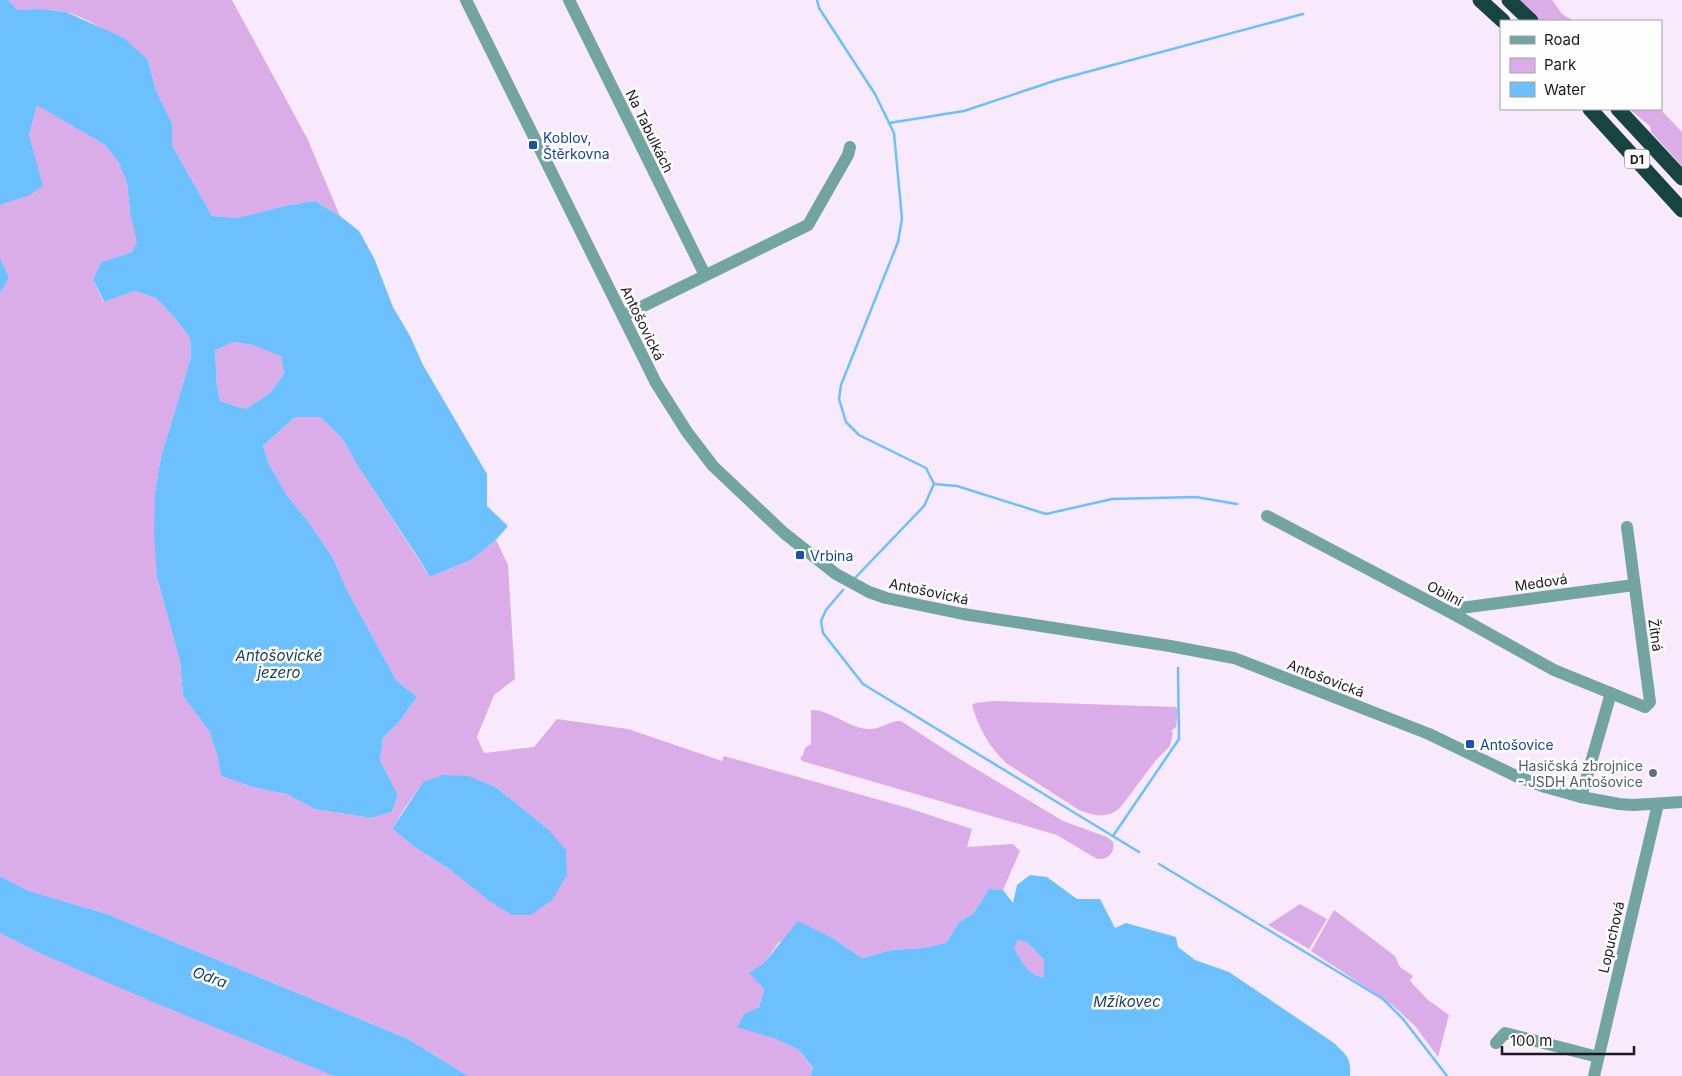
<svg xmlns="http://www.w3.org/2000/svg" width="1682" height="1076" font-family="Inter,sans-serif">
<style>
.green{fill:#dbade8;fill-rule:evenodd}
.water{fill:#6dc0fe;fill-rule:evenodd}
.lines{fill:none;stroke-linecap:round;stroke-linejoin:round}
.stream{stroke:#6dc0fe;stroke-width:2.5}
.minor{stroke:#72a4a1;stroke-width:12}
.highway{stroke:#174341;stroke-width:15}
.transit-dot{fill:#1a4fb4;stroke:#fdfdfd;stroke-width:2}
.service-dot{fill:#5c6f8a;stroke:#fdfdfd;stroke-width:2}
.labels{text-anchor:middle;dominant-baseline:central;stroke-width:5;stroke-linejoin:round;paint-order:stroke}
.shield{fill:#fdfdfd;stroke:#605d61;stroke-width:1}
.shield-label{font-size:12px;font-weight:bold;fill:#1d181e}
.street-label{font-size:14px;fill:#1d181e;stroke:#fdfdfd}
.transit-label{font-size:14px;fill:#164399;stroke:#fdfdfd;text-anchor:start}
.service-label{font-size:14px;fill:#4e5e75;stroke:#fdfdfd;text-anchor:end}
.water-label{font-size:15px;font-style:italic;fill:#1c3f58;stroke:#fdfdfd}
</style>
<rect width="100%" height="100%" fill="#f8eafc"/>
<g class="green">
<path d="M 8,0 L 232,0 L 307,138 L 340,216 L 315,201 L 289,205 L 237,218 L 212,216 L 172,145 L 172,124 L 156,90 L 148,60 C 123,44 93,18 65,12 C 49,9 34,9 18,10 Z"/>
<polygon points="1518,0 1552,0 1562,14 1574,21 1540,21"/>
<path d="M 37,104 L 105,145 L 119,163 L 127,183 L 130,212 L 138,243 L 132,252 L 101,262 L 93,279 L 103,302 L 134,291 L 156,298 L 175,318 L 190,338 L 191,357 L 161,457 L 155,492 L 157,578 L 180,661 L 183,696 L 209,731 L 217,754 L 221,776 L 252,787 L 286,794 L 315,809 L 371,818 L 392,812 L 398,795 L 380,760 L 383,738 L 399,722 L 417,697 L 396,680 L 346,588 L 333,558 L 310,524 L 286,494 L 269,464 L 263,446 L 295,417 L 320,417 L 342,438 L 359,468 L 430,577 L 471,560 L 496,540 L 508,565 L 515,679 L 494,695 L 477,737 L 484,753 L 534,747 L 557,719 L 628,729 L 722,761 L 724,756 L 908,808 L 972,829 L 967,847 L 1013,844 L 1020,851 L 1003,890 L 989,889 L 973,914 L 959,922 L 946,943 L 922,948 L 891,950 L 862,958 L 834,939 L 779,942 L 764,963 L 750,973 L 764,989 L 759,1007 L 744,1014 L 773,1038 L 799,1050 L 813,1069 L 810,1076 L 468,1076 L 408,1039 L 107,914 L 29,891 L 0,876 L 0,293 L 9,278 L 0,257 L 0,205 L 28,196 L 34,154 L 29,135 ZM 423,782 L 497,788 L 547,828 L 452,871 L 416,848 L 392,829 L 404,809 Z"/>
<polygon points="1629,109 1660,109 1682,132 1682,166 1651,132 1650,126"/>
<polygon points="234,342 252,345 281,355 284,374 270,393 246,409 220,401 217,386 215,350"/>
<path d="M 994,701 L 1176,707 L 1178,710 L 1176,727 L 1171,731 L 1173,733 L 1170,746 L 1156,760 L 1120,808 C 1107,819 1094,816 1079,810 L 1006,763 C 989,747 978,727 972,705 L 976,703 Z"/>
<path d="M 811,710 C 832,710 849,729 870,729 C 881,729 891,720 901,721 L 958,758 L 1063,821 L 1107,837 L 1113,842 C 1116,853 1107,860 1097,859 L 1057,835 L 802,761 L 800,758 L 803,755 L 805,748 L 811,744 Z"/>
<polygon points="1300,904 1327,919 1309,949 1268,925"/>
<polygon points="1334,910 1395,956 1400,967 1413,976 1410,981 1428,1000 1449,1015 1438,1057 1415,1026 1391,1004 1311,951"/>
<polygon points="0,933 37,952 334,1076 0,1076"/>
<path d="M 1018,940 L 1027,942 L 1044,960 L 1044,977 C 1027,976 1022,961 1013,948 Z"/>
</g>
<g class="water">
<path d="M 0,0 L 8,0 L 18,10 L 40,9 L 66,12 L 124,38 L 148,60 L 156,90 L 172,124 L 172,145 L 212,216 L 237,218 L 289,205 L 315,201 L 340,216 L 359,231 L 374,258 L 393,307 L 410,336 L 423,365 L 487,474 L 487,506 L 508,526 L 496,540 L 471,560 L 430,577 L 419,559 L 359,468 L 342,438 L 320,417 L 295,417 L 263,446 L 269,464 L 286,494 L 310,524 L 333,558 L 346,588 L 396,680 L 417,697 L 399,722 L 383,738 L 380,760 L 398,795 L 392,812 L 371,818 L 315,809 L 286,794 L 252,787 L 221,776 L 217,754 L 209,731 L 183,696 L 180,661 L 157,578 L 154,532 L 155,492 L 161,457 L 191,357 L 190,338 L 175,318 L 156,298 L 134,291 L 104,302 L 93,279 L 101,262 L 132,252 L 137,243 L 130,212 L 127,183 L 119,163 L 105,145 L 37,105 L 29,135 L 43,186 L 28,196 L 0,205 ZM 234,342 L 252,345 L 281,356 L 284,374 L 270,393 L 246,409 L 220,401 L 217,386 L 215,350 Z"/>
<polygon points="0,257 9,278 0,293"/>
<polygon points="443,775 469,776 497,788 547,828 566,850 567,875 552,900 531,915 512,915 488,900 452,871 416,848 392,829 423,782"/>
<path d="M 1030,875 L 1047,877 L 1077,899 L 1100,899 L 1115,928 L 1126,923 L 1176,937 L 1178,947 L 1195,960 L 1229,972 L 1334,1043 C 1347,1056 1351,1057 1350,1076 L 810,1076 L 813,1068 L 799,1050 L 773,1038 L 737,1027 L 744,1014 L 759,1007 L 764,989 L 749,973 L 764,963 L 798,921 L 834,939 L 862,958 L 891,950 L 922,948 L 946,943 L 959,922 L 973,914 L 989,889 L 1003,890 L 1013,903 L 1017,885 ZM 1018,940 L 1027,942 L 1044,960 L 1044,977 C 1028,976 1021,960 1014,948 Z"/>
<polygon points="0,876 29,891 107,914 408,1039 468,1076 334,1076 153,1002 37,952 0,933"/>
</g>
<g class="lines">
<g class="stream">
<polyline points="817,0 819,8 875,94 894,133 902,219 898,242 841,385 839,399 846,422 859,435 926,468 934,484 924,506 855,578"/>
<polyline points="889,123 964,111 1057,80 1303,14"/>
<polyline points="934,484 957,486 1046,514 1112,499 1196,497 1237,504"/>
<polyline points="843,590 826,610 821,621 823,633 863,684 1139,852"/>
<polyline points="1113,836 1179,739 1178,668"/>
<polyline points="1159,864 1383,999 1403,1019 1447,1076"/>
</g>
<g class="minor">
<polyline points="466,0 656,383 687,432 713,466 784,533 836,574 869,592 886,598 963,614 1170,646 1234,658 1429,734 1518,777 1545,787 1581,797 1619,804 1633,805 1682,802"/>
<polyline points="569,0 705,275"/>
<polyline points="623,316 808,225 848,155 850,147"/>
<polyline points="1267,516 1457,616 1554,670 1645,707 1650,702 1627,527"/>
<polyline points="1457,616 1461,608 1634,585"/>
<polyline points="1581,797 1611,693"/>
<polyline points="1496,1043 1505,1033 1598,1057"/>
<polyline points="1594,1076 1658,804"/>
</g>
<g class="highway">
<polyline points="1480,0 1503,21"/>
<polyline points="1509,0 1531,21"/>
<polyline points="1590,109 1682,210"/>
<polyline points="1618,109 1682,178"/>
</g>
</g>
<g class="transit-dot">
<rect x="528" y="140" width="10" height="10" rx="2.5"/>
<rect x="795" y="550" width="10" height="10" rx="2.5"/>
<rect x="1465" y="739" width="10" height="10" rx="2.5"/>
</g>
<circle class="service-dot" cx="1653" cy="773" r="5"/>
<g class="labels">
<rect class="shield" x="1624.5" y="149.5" width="25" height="19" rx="4"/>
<g class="shield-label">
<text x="1637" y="159">D1</text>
</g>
<g class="street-label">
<text transform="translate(650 131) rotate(64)">Na Tabulkách</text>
<text transform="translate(643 323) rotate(64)">Antošovická</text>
<text transform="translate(1541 582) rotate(-8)">Medová</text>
<text transform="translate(929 591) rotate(12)">Antošovická</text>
<text transform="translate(1445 593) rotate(27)">Obilní</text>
<text transform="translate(1656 635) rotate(82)">Žitná</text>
<text transform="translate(1326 678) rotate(21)">Antošovická</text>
<text transform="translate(1611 937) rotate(-77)">Lopuchová</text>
</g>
<g class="transit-label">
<text x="543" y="137">Koblov,<tspan x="543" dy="16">Štěrkovna</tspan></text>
<text x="810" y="555">Vrbina</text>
<text x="1480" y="744">Antošovice</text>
</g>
<g class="service-label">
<text x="1643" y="765">Hasičská zbrojnice<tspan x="1643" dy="16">- JSDH Antošovice</tspan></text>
</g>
<g class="water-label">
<text x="279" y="655">Antošovické<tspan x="279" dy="17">jezero</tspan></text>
<text transform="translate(210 977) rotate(20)">Odra</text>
<text x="1127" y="1001">Mžíkovec</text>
</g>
</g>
<rect x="1500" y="20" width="162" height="90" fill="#fdfdfd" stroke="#a3a1a4"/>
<rect x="1510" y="36" width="25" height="8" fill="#72a4a1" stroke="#a3a1a4"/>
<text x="1544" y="45" font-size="15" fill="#1d181e">Road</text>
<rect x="1510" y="58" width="25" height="15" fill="#dbade8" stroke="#a3a1a4"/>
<text x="1544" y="70" font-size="15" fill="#1d181e">Park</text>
<rect x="1510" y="82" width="25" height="15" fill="#6dc0fe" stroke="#a3a1a4"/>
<text x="1544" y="95" font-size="15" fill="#1d181e">Water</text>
<path d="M1502 1046v8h132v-8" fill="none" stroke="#1d181e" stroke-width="2.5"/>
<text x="1510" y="1046" font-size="15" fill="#1d181e" stroke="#fdfdfd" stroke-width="4" paint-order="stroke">100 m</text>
</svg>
